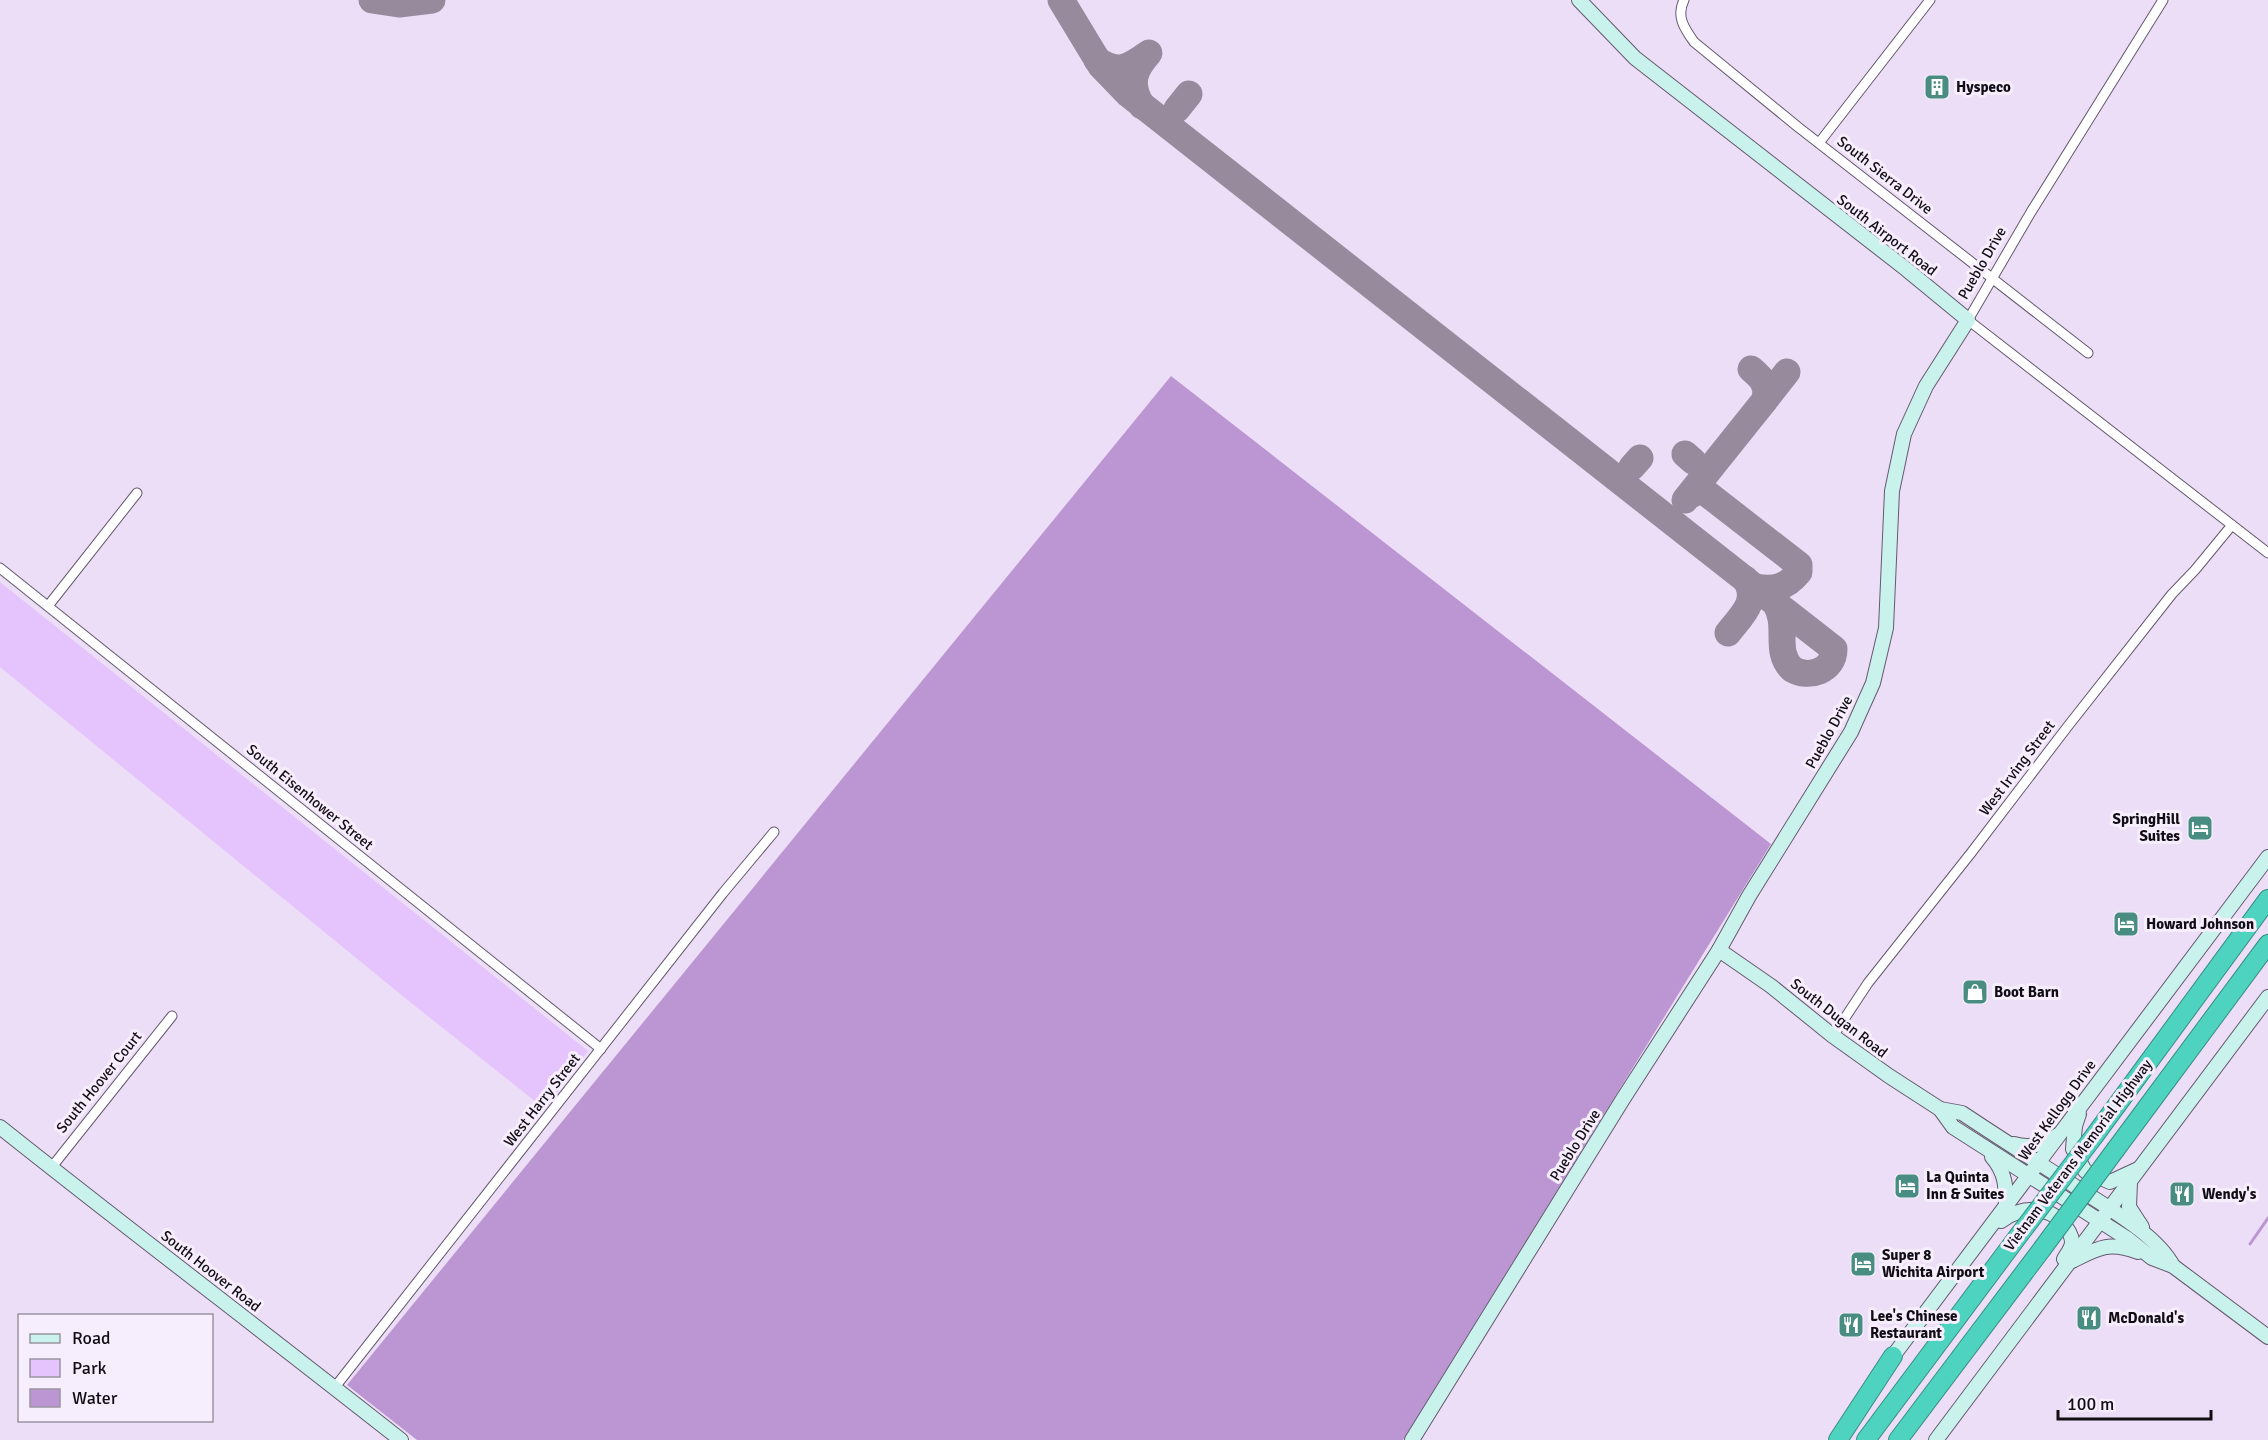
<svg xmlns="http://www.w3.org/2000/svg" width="2268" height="1440" font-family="Signika,sans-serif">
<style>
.green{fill:#e5c3fc}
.water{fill:#bb96d3}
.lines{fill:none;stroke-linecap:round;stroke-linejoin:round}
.stream{stroke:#bb96d3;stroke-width:3}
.taxiway{stroke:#968a9c;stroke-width:27}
.street-casing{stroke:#65596e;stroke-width:11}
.secondary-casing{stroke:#65596e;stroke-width:16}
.highway-casing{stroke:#388e84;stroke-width:20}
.street{stroke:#fff;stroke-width:9}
.secondary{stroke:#caf2ec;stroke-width:14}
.highway{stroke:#4dd3c0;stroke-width:18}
.highway-bridge-casing{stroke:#388e84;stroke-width:20;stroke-linecap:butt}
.highway-bridge{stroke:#4dd3c0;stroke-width:18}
.labels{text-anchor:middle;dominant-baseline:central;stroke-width:6;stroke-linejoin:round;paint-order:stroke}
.poi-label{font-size:15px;font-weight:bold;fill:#120d15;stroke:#f7eefd;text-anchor:start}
.street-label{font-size:15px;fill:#120d15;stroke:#f7eefd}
</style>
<rect width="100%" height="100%" fill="#eddef7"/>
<polygon class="green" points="0,582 588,1051 545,1109 410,1002 0,667"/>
<polygon class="water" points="1171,376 1771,844 1403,1440 417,1440 347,1385"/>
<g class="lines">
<polyline class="stream" points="2250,1244 2268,1218"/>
<g class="taxiway">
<polyline points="372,0 399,4 432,0"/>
<path d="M 1061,0 L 1101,66 L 1128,94 L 1775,603 C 1790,626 1773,650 1792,669 C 1809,679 1834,671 1834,649 L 1775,603"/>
<path d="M 1097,60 C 1119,75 1129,67 1149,53 C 1133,71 1129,84 1142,106"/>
<polyline points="1177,109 1189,94"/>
<path d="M 1751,369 C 1762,378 1768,385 1765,400 L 1787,372"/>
<polyline points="1685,454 1693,461"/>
<polyline points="1632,467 1640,458"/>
<path d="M 1690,495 L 1697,492 L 1705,492 L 1799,565 L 1799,572 C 1786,588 1774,590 1755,587"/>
<polyline points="1685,500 1765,400"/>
<path d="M 1728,633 C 1741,616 1760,601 1745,579"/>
</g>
<g class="street-casing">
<g id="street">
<path d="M 1684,0 C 1676,16 1684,28 1694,42 L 1798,127 L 2088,353"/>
<polyline points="2163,0 2031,212 1968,320 2268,553"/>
<polyline points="1819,143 1930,0"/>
<polyline points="0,568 601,1049"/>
<polyline points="48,606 137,493"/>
<polyline points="1833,1036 1868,983 1971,853 2068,726 2172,594 2195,570 2232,525"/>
<polyline points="51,1168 172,1016"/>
<polyline points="335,1387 723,893 774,832"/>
</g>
</g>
<g class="secondary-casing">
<g id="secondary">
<path d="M 1719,950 L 1771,986 L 1833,1036 L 1889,1076 L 1940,1109 L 1962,1113 C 1998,1137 2034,1160 2070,1183 C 2101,1204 2156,1233 2173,1266"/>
<polyline points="1940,1109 1953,1127 2128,1239 2152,1258 2173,1266 2268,1337"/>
<polyline points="2079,1114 2075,1126 2073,1149 2085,1171 2110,1182 2138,1169"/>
<path d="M 0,1127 C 133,1233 268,1335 401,1440"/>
<path d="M 2014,1144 C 2032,1149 2042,1144 2058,1135"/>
<path d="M 1992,1157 C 2006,1173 2006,1187 2006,1208"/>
<polyline points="2130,1182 2129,1207 2142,1227"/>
<path d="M 2001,1221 C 2020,1207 2048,1204 2064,1225 C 2068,1230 2072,1235 2072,1242 C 2072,1248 2067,1254 2064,1259"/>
<path d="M 2072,1261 C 2098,1248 2108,1241 2138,1252"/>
<polyline points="1887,1364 2268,857"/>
<polyline points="1412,1440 1623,1099 1719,950 1749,896 1851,732 1873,683 1886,628 1892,491 1904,434 1926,386 1968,320 1906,269 1635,58 1579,0"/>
<polyline points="1936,1440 2268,997"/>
</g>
</g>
<g class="highway-casing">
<g id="highway">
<polyline points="2095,1135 2268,899"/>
<polyline points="2116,1149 2268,944"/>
<polyline points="1838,1440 1893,1356"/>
<polyline points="1866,1440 2019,1235"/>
<polyline points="1898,1440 2042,1249"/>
</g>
</g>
<use href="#street" class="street"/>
<use href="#secondary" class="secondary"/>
<use href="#highway" class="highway"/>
<g class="highway-bridge-casing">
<g id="highway-bridge">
<polyline points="2019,1235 2095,1135"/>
<polyline points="2042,1249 2116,1149"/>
</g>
</g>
<use href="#highway-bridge" class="highway-bridge"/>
</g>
<defs>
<g id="building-square" transform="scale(1.35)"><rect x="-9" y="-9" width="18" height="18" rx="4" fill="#498d82" stroke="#f7eefd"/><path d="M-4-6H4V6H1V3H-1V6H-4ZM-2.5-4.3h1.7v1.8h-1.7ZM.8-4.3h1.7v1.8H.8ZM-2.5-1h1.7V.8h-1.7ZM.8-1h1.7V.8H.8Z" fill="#fff"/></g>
<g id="hotel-square" transform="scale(1.35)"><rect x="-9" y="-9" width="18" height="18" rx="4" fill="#498d82" stroke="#f7eefd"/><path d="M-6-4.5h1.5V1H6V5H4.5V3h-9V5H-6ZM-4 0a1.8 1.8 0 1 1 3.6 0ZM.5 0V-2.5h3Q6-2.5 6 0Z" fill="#fff"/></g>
<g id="shop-square" transform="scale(1.35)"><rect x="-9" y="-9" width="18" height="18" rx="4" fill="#498d82" stroke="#f7eefd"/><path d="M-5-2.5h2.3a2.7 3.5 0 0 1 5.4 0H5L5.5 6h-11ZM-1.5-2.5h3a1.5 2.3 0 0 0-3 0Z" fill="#fff"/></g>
<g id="restaurant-square" transform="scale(1.35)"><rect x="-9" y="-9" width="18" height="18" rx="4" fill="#498d82" stroke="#f7eefd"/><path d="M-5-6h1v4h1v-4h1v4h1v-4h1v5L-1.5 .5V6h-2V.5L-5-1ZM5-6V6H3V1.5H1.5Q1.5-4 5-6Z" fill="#fff"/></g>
</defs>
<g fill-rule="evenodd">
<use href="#building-square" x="1937" y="87"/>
<use href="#hotel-square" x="2200" y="828"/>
<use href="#hotel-square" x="2126" y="924"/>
<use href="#shop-square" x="1975" y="992"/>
<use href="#hotel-square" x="1907" y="1186"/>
<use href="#restaurant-square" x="2182" y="1194"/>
<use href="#hotel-square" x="1863" y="1264"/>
<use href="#restaurant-square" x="2089" y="1318"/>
<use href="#restaurant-square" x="1851" y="1325"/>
</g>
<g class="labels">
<g class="poi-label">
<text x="1956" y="87">Hyspeco</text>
<text x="2180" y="819" text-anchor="end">SpringHill<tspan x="2180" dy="17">Suites</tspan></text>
<text x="2146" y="924">Howard Johnson</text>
<text x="1994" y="992">Boot Barn</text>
<text x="1926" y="1177">La Quinta<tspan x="1926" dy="17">Inn &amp; Suites</tspan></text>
<text x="2202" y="1194">Wendy's</text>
<text x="1882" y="1255">Super 8<tspan x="1882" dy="17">Wichita Airport</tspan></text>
<text x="1870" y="1316">Lee's Chinese<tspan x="1870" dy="17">Restaurant</tspan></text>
<text x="2108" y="1318">McDonald's</text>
</g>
<g class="street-label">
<text transform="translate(1885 175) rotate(38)">South Sierra Drive</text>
<text transform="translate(1887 235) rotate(38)">South Airport Road</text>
<text transform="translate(1982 263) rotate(-60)">Pueblo Drive</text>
<text transform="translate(1829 732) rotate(-61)">Pueblo Drive</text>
<text transform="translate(2017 768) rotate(-53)">West Irving Street</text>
<text transform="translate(310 797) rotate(39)">South Eisenhower Street</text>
<text transform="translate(1839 1018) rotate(38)">South Dugan Road</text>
<text transform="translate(99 1082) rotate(-51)">South Hoover Court</text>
<text transform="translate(542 1100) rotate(-52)">West Harry Street</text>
<text transform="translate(2057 1110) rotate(-54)">West Kellogg Drive</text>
<text transform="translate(1575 1145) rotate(-58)">Pueblo Drive</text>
<text transform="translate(2078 1155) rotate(-53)">Vietnam Veterans Memorial Highway</text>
<text transform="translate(211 1271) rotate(38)">South Hoover Road</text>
</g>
</g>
<rect x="18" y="1314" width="195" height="108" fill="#f7eefd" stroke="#9b94a0" stroke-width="1.5"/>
<rect x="30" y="1334" width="30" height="9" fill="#caf2ec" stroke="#9b94a0" stroke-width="1.5"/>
<text x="72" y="1344" font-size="18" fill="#120d15">Road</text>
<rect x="30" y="1359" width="30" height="18" fill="#e5c3fc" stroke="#9b94a0" stroke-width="1.5"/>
<text x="72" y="1374" font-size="18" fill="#120d15">Park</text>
<rect x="30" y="1389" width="30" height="18" fill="#bb96d3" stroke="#9b94a0" stroke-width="1.5"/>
<text x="72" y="1404" font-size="18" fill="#120d15">Water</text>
<path d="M2058 1410v9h153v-9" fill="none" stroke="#120d15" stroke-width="3"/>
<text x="2067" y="1410" font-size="18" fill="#120d15" stroke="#f7eefd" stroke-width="4.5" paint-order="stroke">100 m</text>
</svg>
